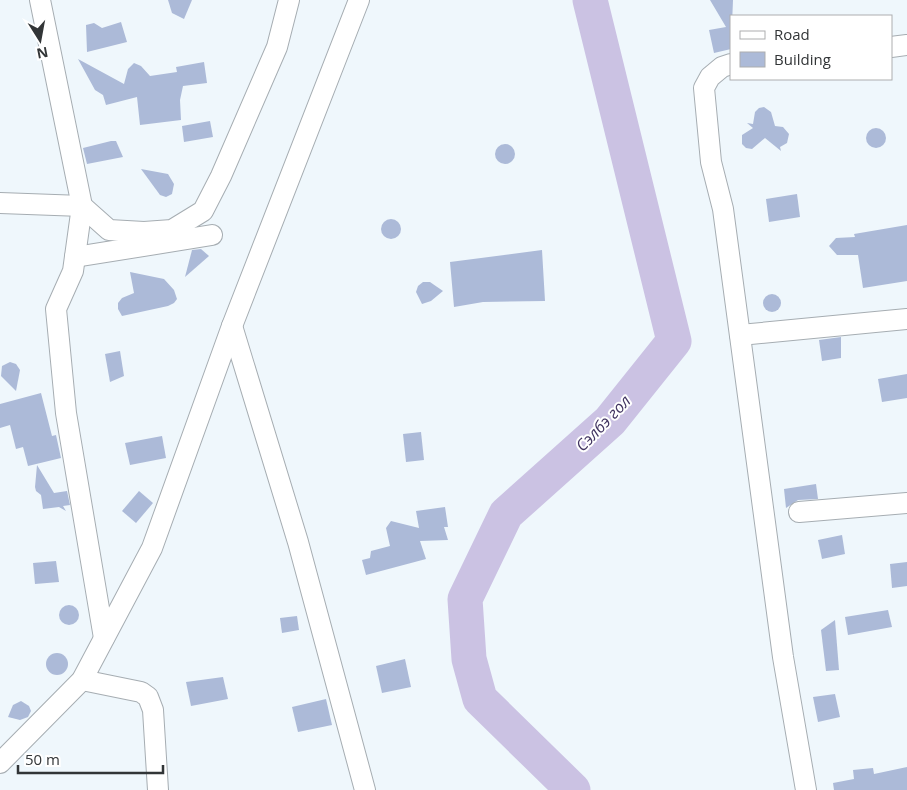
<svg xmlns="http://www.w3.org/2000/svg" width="907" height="790" font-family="'Open Sans',sans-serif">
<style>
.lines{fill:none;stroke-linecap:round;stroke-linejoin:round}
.river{stroke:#cbc2e3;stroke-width:35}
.building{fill:#acbad8}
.minor-casing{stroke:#a6adb2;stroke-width:22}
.minor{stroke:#fff;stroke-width:20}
.labels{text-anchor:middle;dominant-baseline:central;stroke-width:4;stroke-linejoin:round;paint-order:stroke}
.water-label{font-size:16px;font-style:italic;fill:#423561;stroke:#fff}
</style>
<rect width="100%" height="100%" fill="#eff7fc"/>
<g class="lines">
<polyline class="river" points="573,790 480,699 469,659 465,599 506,514 610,421 674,341 590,0"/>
</g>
<g class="building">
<polygon points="168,0 192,0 184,19 172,13"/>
<polygon points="710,0 733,0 731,49 714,53 709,30 726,27"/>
<polygon points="121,22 127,42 87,52 86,25 94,23 102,28"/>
<polygon points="78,59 124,84 128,69 134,63 141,66 150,76 177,72 176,67 204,62 207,83 183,86 180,100 181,120 140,125 137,97 106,105 103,95 95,90"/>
<polygon points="764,107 771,112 775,126 783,127 789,134 787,143 780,147 781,151 765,138 752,149 746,148 742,144 742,135 753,128 747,123 753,124 755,112 759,108"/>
<polygon points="210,121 213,137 184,142 182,126"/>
<circle cx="876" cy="138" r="10"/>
<polygon points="111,141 116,141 123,157 87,164 83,148"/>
<circle cx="505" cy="154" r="10"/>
<polygon points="141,169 168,174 174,184 172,194 166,197 160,195"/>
<polygon points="797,194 800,217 769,222 766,199"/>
<circle cx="391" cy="229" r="10"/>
<polygon points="907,225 907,281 863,288 858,255 837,255 829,246 836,238 855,237 854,234"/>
<polygon points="201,249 209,256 185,277 192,250"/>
<polygon points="542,250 545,301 483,302 454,307 450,262"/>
<polygon points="130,272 164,279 174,290 177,299 174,303 168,306 122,316 118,309 118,303 122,298 134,293"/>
<polygon points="423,282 430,282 443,291 431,301 422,304 416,292 418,286"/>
<circle cx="772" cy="303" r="9"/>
<polygon points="841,337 841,358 822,361 819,340"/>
<polygon points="120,351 124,376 110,382 105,354"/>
<polygon points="10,362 16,364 20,370 16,391 1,376 2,366"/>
<polygon points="907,374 907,398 882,402 878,379"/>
<polygon points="41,393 52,436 56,435 61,458 28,466 23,447 16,449 10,425 0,428 0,404"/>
<polygon points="421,432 424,460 406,462 403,434"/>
<polygon points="162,436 166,458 130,465 125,443"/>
<polygon points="37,465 54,493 67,491 70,505 63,506 66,511 59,507 43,509 41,495 36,491 35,487"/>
<polygon points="816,484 818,499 798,500 786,508 784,489"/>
<polygon points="139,491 153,503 136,523 122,511"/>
<polygon points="445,507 448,527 444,527 448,540 420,541 426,559 366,575 362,560 370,558 371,551 390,546 386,528 391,521 419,528 416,511"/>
<polygon points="842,535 845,554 822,559 818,540"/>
<polygon points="56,561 59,582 35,584 33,563"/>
<polygon points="907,562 907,586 892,588 890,564"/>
<circle cx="69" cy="615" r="10"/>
<polygon points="888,610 892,627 848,635 845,617"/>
<polygon points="297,616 299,630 282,633 280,618"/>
<polygon points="835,620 839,670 826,671 821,630"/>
<circle cx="57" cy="664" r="11"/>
<polygon points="405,659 411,687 382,693 376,666"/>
<polygon points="223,677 228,699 191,706 186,682"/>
<polygon points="835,694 840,717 818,722 813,697"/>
<polygon points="326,699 332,725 298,732 292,707"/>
<polygon points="21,701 29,706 31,711 28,717 20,720 8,717 13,705"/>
<polygon points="907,767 907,790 834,790 833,783 854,779 853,770 873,768 874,774"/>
</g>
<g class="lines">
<g class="minor-casing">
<g id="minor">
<polyline points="40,0 82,206 73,271 56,309 66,413 104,638"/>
<polyline points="891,47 907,45"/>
<polyline points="731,64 722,67 710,77 704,88 711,162 723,209 783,657 806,790"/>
<polyline points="0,203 82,206 109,230 144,232 172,230 203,211 221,176 277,47 289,0"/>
<polyline points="75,257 212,235"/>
<polyline points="232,326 298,542 365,790"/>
<polyline points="740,335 907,319"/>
<polyline points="799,512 907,503"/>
<polyline points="82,680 141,692 148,697 153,710 158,790"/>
<polyline points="0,763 82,680 152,548 232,326 359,0"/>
</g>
</g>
<use href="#minor" class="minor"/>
</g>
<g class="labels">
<g class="water-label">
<text transform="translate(603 423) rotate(-46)">Сэлбэ гол</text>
</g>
</g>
<rect x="730" y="15" width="162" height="65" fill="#ffffff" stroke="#adaeaf"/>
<rect x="740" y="31" width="25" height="8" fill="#ffffff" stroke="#adaeaf"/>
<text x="774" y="40" font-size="15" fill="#323537">Road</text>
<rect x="740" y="52" width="25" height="15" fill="#acbad8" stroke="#adaeaf"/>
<text x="774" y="65" font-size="15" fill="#323537">Building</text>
<g transform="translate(40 40) rotate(169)" stroke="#ffffff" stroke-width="4" paint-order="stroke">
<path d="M0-4L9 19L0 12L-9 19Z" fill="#323537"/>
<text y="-8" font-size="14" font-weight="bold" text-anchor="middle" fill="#323537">N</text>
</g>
<path d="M18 765v8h145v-8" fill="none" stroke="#323537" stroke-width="2.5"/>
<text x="25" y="765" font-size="15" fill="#323537" stroke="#ffffff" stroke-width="4" paint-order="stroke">50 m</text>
</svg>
